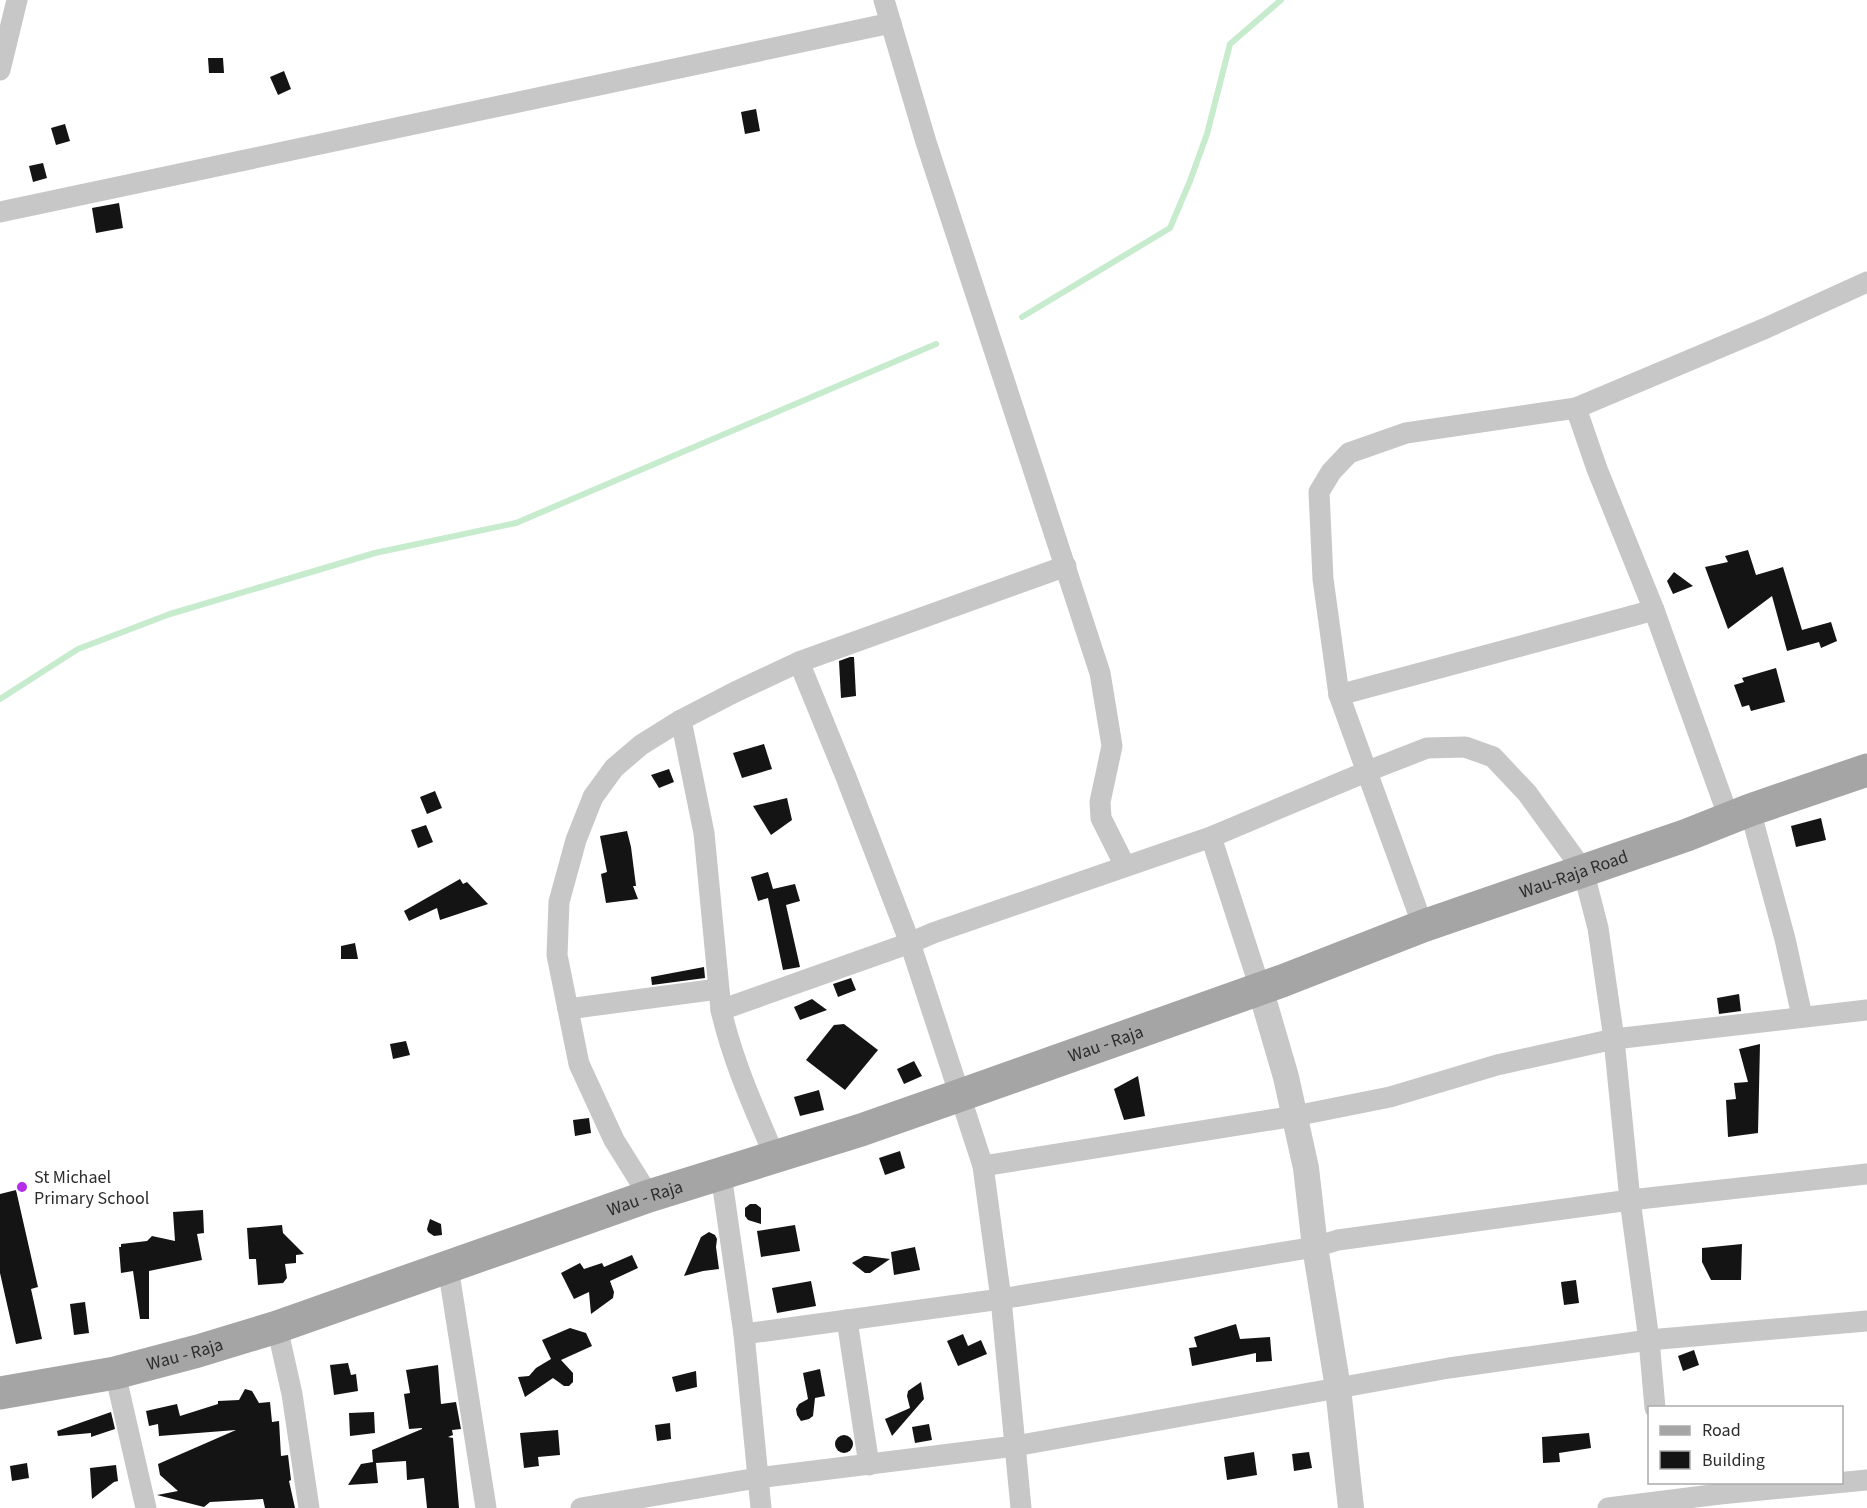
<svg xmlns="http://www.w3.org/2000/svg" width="1867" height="1508" font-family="'Source Sans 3',sans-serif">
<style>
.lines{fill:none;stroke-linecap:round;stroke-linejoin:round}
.stream{stroke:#c6ebcd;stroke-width:6}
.building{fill:#141414}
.minor{stroke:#c7c7c7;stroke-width:21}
.tertiary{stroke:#c7c7c7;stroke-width:26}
.primary{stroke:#a5a5a5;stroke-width:33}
.poi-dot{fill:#b32ee6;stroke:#fff;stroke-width:2}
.labels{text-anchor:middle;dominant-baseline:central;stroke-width:6;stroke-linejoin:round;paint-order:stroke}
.street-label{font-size:18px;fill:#2d2d2d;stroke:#fff}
.poi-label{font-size:18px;fill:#2d2d2d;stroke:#fff;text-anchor:start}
</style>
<rect width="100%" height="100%" fill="#fff"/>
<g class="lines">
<g class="stream">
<polyline points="1022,317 1170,228 1190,181 1207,134 1230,44 1281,0"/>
<polyline points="0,699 78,649 170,614 375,553 516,523 936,344"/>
</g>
</g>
<g class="building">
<polygon points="208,58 223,58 224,73 209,73"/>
<polygon points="284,71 291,89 278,95 270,77"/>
<polygon points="756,109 760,131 745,134 741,112"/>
<polygon points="65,124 70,141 56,145 51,128"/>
<polygon points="43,163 47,178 33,182 29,166"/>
<polygon points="119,203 123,228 96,233 92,208"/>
<polygon points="1748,550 1756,575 1783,567 1802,630 1831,622 1837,641 1821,648 1819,642 1787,651 1772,596 1728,629 1705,567 1728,562 1725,556"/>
<polygon points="1674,572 1693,586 1673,594 1667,581"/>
<polygon points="850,657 854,657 856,696 841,698 839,661"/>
<polygon points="1776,668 1785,702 1751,711 1749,705 1742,707 1734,685 1744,682 1742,678"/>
<polygon points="764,744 772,769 742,778 733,753"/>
<polygon points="669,769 674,782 659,788 651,775"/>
<polygon points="435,791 442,808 427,814 420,797"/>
<polygon points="787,798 792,820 771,835 753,806"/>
<polygon points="1821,818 1826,840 1796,847 1791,826"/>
<polygon points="426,825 433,842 418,848 411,830"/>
<polygon points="627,831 631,847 636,886 633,886 638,899 606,903 601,874 607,872 600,836"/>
<polygon points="768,872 773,889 795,884 800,901 786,905 800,967 783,970 768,898 758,901 751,877"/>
<polygon points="460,879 463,884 467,882 488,904 440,920 437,908 409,921 404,911"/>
<polygon points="355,943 358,959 341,959 341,946"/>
<polygon points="704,967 705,978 652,985 651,977"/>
<polygon points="851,978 856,990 838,997 833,984"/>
<polygon points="1739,994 1741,1011 1719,1014 1717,998"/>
<polygon points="812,999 827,1010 800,1020 794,1007"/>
<polygon points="844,1024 878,1050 845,1090 806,1060 834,1025"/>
<polygon points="406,1041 410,1055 393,1059 390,1044"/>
<polygon points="1760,1044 1758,1133 1728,1137 1726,1100 1736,1099 1734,1083 1748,1082 1739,1049"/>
<polygon points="914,1061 922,1076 904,1084 897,1069"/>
<polygon points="1138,1076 1145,1116 1124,1120 1114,1089"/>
<polygon points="819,1090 824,1110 800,1116 794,1097"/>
<polygon points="589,1118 591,1133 575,1136 573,1120"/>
<polygon points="900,1151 905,1168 885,1175 879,1158"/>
<polygon points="16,1190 38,1287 31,1289 42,1339 16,1344 0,1273 0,1194"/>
<polygon points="750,1204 756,1204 761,1208 761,1224 748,1220 745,1216 745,1208"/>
<polygon points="203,1210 204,1233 197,1234 202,1260 149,1271 149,1319 140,1319 133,1271 121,1273 119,1247 121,1247 121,1244 147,1241 152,1236 175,1241 173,1212"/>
<polygon points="430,1219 441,1224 442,1235 434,1236 428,1232 427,1229"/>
<polygon points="282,1225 283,1233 304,1254 296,1255 296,1263 285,1264 287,1278 283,1283 258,1285 256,1259 249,1259 247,1228"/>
<polygon points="795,1225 800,1251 761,1257 757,1231"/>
<polygon points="709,1232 715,1235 717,1239 716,1247 719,1269 703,1271 684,1276 701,1237"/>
<polygon points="1742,1244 1741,1280 1711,1280 1702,1262 1702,1248"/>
<polygon points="915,1247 920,1270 894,1275 891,1252"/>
<polygon points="632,1255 638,1268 610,1281 614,1292 613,1298 591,1314 589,1292 574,1299 561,1273 580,1263 584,1269 602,1263 604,1267"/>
<polygon points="864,1256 867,1256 890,1259 870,1273 865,1273 852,1263"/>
<polygon points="1576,1280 1579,1303 1564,1305 1561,1282"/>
<polygon points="811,1281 816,1306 777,1313 772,1288"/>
<polygon points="85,1302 89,1333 74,1335 70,1304"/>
<polygon points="1236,1324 1240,1339 1270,1337 1272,1361 1256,1362 1256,1353 1192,1366 1189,1348 1197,1347 1194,1337"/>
<polygon points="570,1328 586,1333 592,1346 561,1360 573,1373 573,1382 569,1386 564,1386 553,1378 525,1397 518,1377 529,1376 536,1368 551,1359 542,1340"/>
<polygon points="963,1334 968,1346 981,1340 987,1354 958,1366 947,1341"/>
<polygon points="1694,1350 1699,1365 1683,1371 1678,1356"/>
<polygon points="348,1363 351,1375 356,1374 358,1391 334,1395 330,1365"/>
<polygon points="438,1365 441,1404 456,1402 461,1429 452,1430 453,1435 448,1437 453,1438 459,1508 427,1508 424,1478 407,1480 406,1461 376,1463 378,1483 348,1485 361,1464 373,1462 372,1450 422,1429 422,1428 409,1429 404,1394 410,1393 406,1370"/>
<polygon points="820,1369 825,1396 815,1398 813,1416 809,1419 801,1421 797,1415 796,1409 799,1404 808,1399 803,1373"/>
<polygon points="696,1371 697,1387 676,1392 672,1377"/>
<polygon points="921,1382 924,1399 892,1436 885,1419 910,1408 907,1396 908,1391"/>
<polygon points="245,1389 252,1391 259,1403 270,1402 272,1422 279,1421 281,1456 288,1455 291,1480 289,1481 295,1508 265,1508 263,1499 210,1502 204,1507 157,1495 178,1491 160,1475 158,1464 236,1430 159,1436 158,1424 149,1426 146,1411 177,1404 180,1416 218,1404 218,1401 239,1400"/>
<polygon points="111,1412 115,1429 91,1437 91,1433 58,1436 57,1431"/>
<polygon points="374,1412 375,1433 350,1436 349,1413"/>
<polygon points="670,1423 671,1439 657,1441 655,1425"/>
<polygon points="929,1424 932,1440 915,1443 912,1427"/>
<polygon points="558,1430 560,1455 538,1457 539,1466 524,1468 520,1433"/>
<polygon points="1589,1433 1591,1448 1559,1453 1560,1462 1543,1463 1542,1437"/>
<circle cx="844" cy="1444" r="9"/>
<polygon points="1254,1452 1257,1475 1227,1480 1224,1457"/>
<polygon points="1309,1452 1312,1468 1294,1471 1292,1454"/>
<polygon points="27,1463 29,1478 12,1481 10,1466"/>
<polygon points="116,1465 118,1481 114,1482 92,1499 90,1468"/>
</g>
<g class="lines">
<g class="minor">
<polyline points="884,0 926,142 1100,673 1112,746 1100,802 1101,818 1125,866"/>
<polyline points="0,70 17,0"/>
<polyline points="0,212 891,23"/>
<polyline points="1576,408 1597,469 1654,610 1729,818"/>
<polyline points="799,662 846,777 910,943 983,1166 1001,1299 1021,1508"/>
<polyline points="1339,695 1654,610"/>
<path d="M 681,720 L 704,833 L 721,1010 C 733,1062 754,1108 775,1157"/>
<polyline points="1750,810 1785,939 1802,1016"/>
<polyline points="1211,837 1260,988"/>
<polyline points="1423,926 1339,695 1323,579 1319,492 1331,472 1349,453 1406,433 1576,408 1766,328 1867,282"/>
<polyline points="568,1009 718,989"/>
<polyline points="721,1010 910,943 933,933 1211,837 1368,771 1427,748 1465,747 1493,757 1527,793 1583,870 1598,928 1614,1039 1630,1200 1649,1340 1655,1408"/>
<polyline points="983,1166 1295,1116 1390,1097 1497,1065 1614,1039 1867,1010"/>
<polyline points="721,1174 744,1334 761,1508"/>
<polyline points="649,1196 614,1140 579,1064 557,955 559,902 576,840 593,797 614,768 641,745 681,720 735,692 799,662 1066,566"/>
<polyline points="448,1267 486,1508"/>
<polyline points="847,1320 869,1465"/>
<polyline points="277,1327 292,1394 309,1508"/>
<polyline points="744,1334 1001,1299 1315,1247 1338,1240 1630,1200 1867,1174"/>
<polyline points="115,1373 146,1508"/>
<polyline points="581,1508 757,1478 1015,1446 1449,1368 1649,1340 1867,1321"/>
<polyline points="1608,1508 1720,1494 1867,1480"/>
</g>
<polyline class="tertiary" points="1260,988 1286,1077 1306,1168 1315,1247 1338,1388 1351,1508"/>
<path class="primary" id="s1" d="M 0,1393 L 115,1373 L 198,1351 L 277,1327 L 649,1196 L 861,1130 L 958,1096 L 1282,981 L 1423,926 L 1687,835 L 1750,810 L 1867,770"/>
</g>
<circle class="poi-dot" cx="22" cy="1187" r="6"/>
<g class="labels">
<g class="street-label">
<text stroke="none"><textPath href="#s1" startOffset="1659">Wau-Raja Road</textPath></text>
<text stroke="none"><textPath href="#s1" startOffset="1161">Wau - Raja</textPath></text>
<text stroke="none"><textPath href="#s1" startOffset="675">Wau - Raja</textPath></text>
<text stroke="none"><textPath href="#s1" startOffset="189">Wau - Raja</textPath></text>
</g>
<g class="poi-label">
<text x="34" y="1177">St Michael<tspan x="34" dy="21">Primary School</tspan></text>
</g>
</g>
<rect x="1648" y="1406" width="195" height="78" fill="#ffffff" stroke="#ababab" stroke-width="1.5"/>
<rect x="1660" y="1426" width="30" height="9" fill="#a5a5a5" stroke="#ababab" stroke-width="1.5"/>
<text x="1702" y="1436" font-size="18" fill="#2d2d2d">Road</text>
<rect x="1660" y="1451" width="30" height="18" fill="#141414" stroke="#ababab" stroke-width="1.5"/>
<text x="1702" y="1466" font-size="18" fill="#2d2d2d">Building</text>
</svg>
